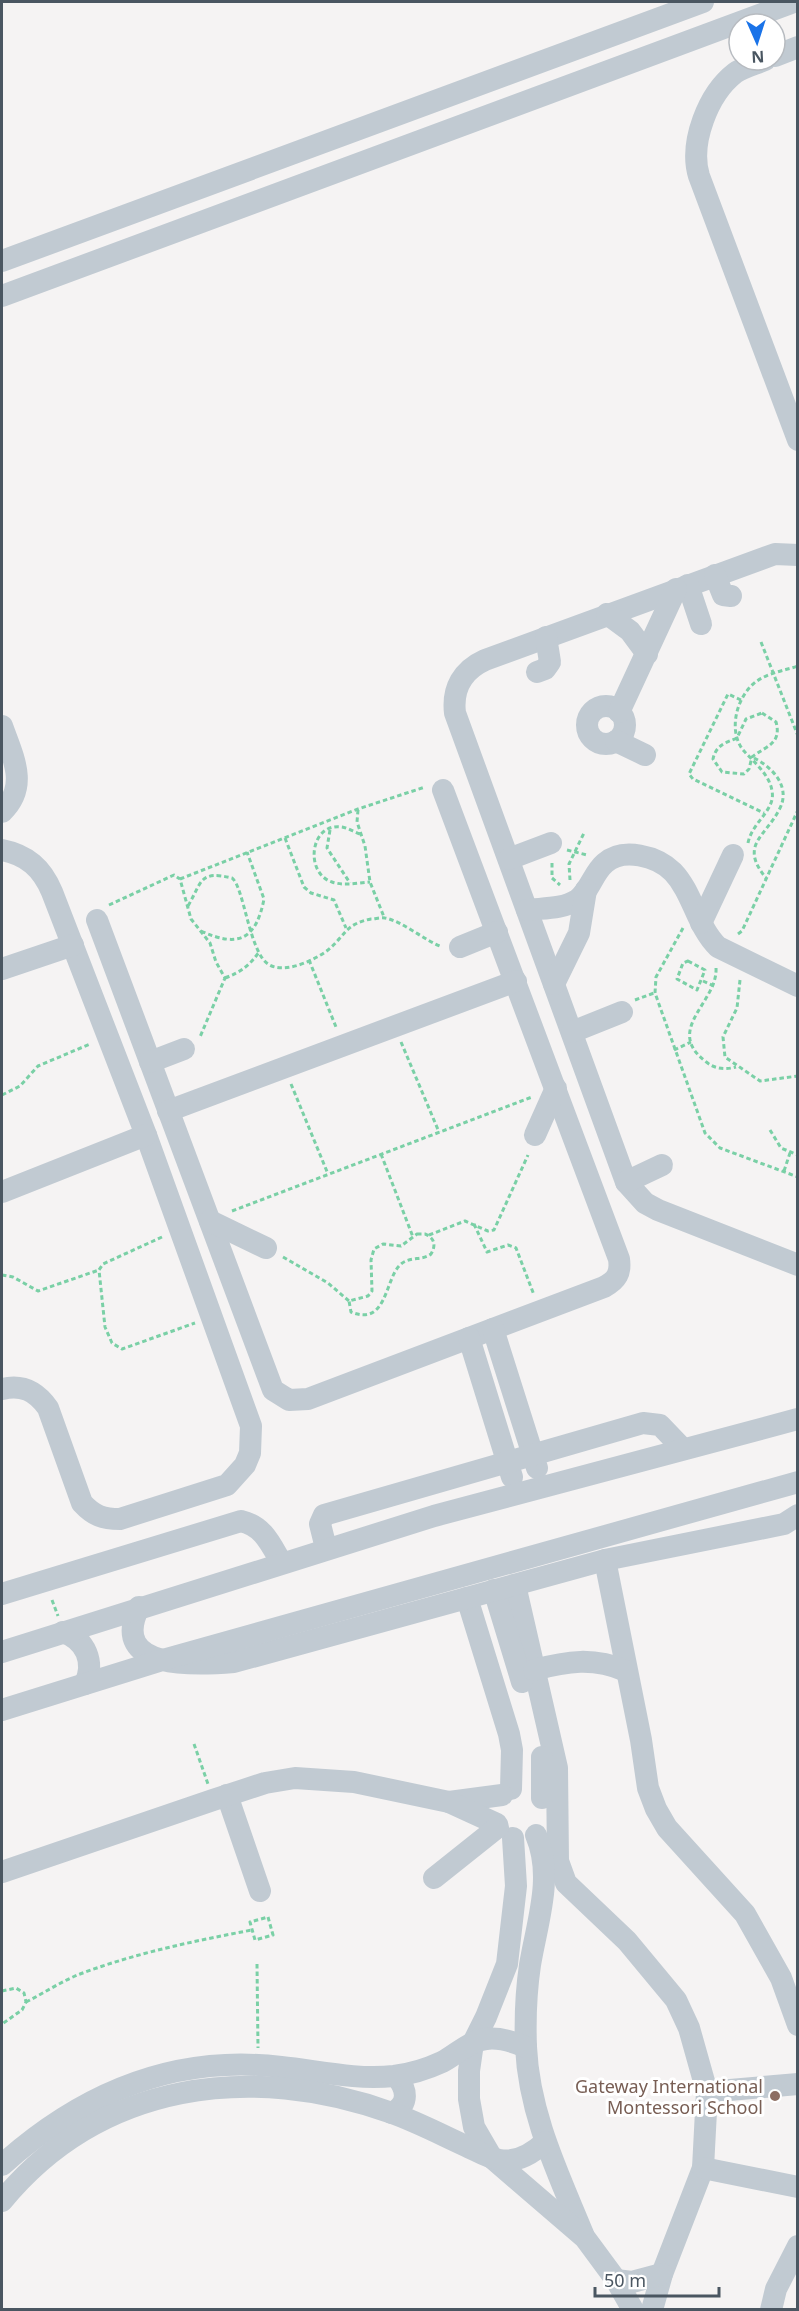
<svg xmlns="http://www.w3.org/2000/svg" width="799" height="2311" font-family="'Noto Sans',sans-serif">
<style>
.lines{fill:none;stroke-linecap:round;stroke-linejoin:round}
.path{stroke:#7ad0a6;stroke-width:3;stroke-dasharray:4.5 3;stroke-linecap:butt}
.minor{stroke:#c1cad2;stroke-width:22}
.education-dot{fill:#8d6e63;stroke:#fff;stroke-width:2}
.labels{text-anchor:middle;dominant-baseline:central;stroke-width:6;stroke-linejoin:round;paint-order:stroke}
.education-label{font-size:18px;fill:#785e54;stroke:#fff;text-anchor:end}
</style>
<rect width="100%" height="100%" fill="#f5f3f3"/>
<g class="lines">
<g class="path">
<polyline points="761,642 798,736"/>
<polyline points="741,700 728,694 689,774 693,779 764,813"/>
<path d="M 762,713 L 776,722 C 782,744 766,746 752,757 L 749,769 L 744,774 L 722,772 L 713,759 C 716,745 725,743 737,738 L 746,719 Z"/>
<path d="M 754,758 C 772,767 792,787 779,810 C 765,837 739,845 766,878"/>
<polyline points="358,810 357,822 365,846 370,882 384,917"/>
<polyline points="330,830 327,848 350,883"/>
<path d="M 360,834 C 354,832 348,828 342,827 C 310,822 304,873 332,882 C 343,886 358,883 370,882"/>
<polyline points="285,838 304,887 311,893 334,900 346,928"/>
<path d="M 748,843 C 752,822 776,810 772,791 C 770,775 753,761 743,750 C 726,728 739,689 762,678 C 773,672 786,670 798,666"/>
<polyline points="567,850 587,855"/>
<polyline points="552,863 552,878 560,885"/>
<polyline points="180,879 358,809 425,787"/>
<polyline points="570,880 569,864 584,833"/>
<polyline points="109,905 174,875 180,879 191,919 210,943 216,962 225,978 200,1037"/>
<path d="M 188,906 C 202,882 199,870 232,878 C 244,887 249,951 268,964 C 284,975 315,960 328,950 C 346,935 345,924 371,919 C 375,919 381,917 385,918 C 402,921 424,940 442,947"/>
<polyline points="683,928 656,977 655,993 705,1133 720,1148 798,1177"/>
<path d="M 201,931 C 238,948 256,940 264,899 L 247,852"/>
<polyline points="738,934 742,931 798,810"/>
<polyline points="309,960 336,1027"/>
<polygon points="688,961 705,970 697,990 677,979 683,963"/>
<path d="M 716,968 C 718,1002 664,1029 705,1061 C 714,1069 725,1070 736,1067"/>
<path d="M 225,978 C 241,972 250,965 259,952"/>
<polyline points="740,980 737,1008 723,1037 725,1057 760,1081 798,1076"/>
<polyline points="703,981 714,986"/>
<polyline points="635,1000 654,993"/>
<polyline points="401,1042 439,1132"/>
<polyline points="674,1050 691,1042"/>
<polyline points="291,1084 328,1174"/>
<polyline points="2,1095 20,1086 38,1066 90,1044"/>
<polyline points="770,1130 781,1148 798,1155"/>
<polyline points="381,1154 413,1237"/>
<polyline points="784,1171 790,1153"/>
<polyline points="232,1211 532,1097"/>
<polyline points="474,1224 487,1252 508,1245 516,1248 534,1295"/>
<path d="M 417,1234 L 425,1234 C 435,1238 436,1246 431,1254 C 422,1261 409,1256 400,1265 C 385,1279 387,1327 351,1312 L 349,1301 L 368,1296 L 372,1291 L 371,1260 L 374,1249 L 383,1244 L 401,1246 Z"/>
<polyline points="429,1235 465,1221 488,1231 494,1230 528,1155"/>
<polyline points="162,1237 103,1264 99,1270 105,1327 112,1343 122,1349 195,1323"/>
<polyline points="283,1257 328,1283 349,1301"/>
<polyline points="2,1275 13,1277 38,1291 99,1270"/>
<polyline points="52,1600 58,1616"/>
<polyline points="194,1744 208,1784"/>
<polygon points="268,1917 273,1935 255,1940 250,1922"/>
<polyline points="257,1964 258,2048"/>
<polyline points="2,1991 16,1988 24,1993 26,2002 22,2010 2,2024"/>
<path d="M 26,2002 C 44,1993 62,1981 80,1974 C 136,1953 194,1941 252,1930"/>
</g>
<g class="minor">
<polyline points="775,56 798,47"/>
<path d="M 765,60 C 756,64 743,67 735,73 C 708,94 689,143 699,176 L 798,440"/>
<polyline points="2,261 703,2"/>
<polyline points="2,296 794,2"/>
<path d="M 798,555 L 775,554 L 485,660 C 463,670 452,688 455,713 L 626,1182 L 645,1203 L 658,1210 L 798,1265"/>
<polyline points="715,575 723,595 731,596"/>
<polyline points="688,585 701,624"/>
<polyline points="607,614 630,631 647,654"/>
<polyline points="537,672 545,669 550,662 546,637"/>
<circle cx="606" cy="725" r="19"/>
<polyline points="619,712 676,589"/>
<path d="M 2,726 C 13,757 29,786 2,812"/>
<polyline points="616,741 645,755"/>
<path d="M 2,850 C 27,855 42,868 52,892 L 146,1135 L 251,1426 L 250,1453 L 245,1465 L 227,1485 L 120,1519 C 103,1519 94,1516 82,1503 L 48,1408 C 36,1391 22,1384 2,1389"/>
<polyline points="509,859 551,843"/>
<path d="M 527,910 C 543,908 563,909 577,900 C 590,891 593,873 605,863 C 623,847 657,856 673,872 C 693,893 697,927 718,947 L 798,986"/>
<path d="M 97,920 L 273,1390 L 289,1400 L 308,1399 L 604,1287 C 617,1280 621,1273 619,1259 L 443,790"/>
<polyline points="701,923 733,855"/>
<polyline points="460,947 497,932"/>
<polyline points="2,969 73,945"/>
<polyline points="554,984 579,933 586,890"/>
<polyline points="572,1032 622,1012"/>
<polyline points="150,1062 184,1049"/>
<polyline points="168,1111 516,981"/>
<polyline points="535,1135 556,1088"/>
<polyline points="626,1182 662,1165"/>
<polyline points="2,1192 146,1135"/>
<polyline points="210,1221 266,1248"/>
<polyline points="493,1329 537,1468"/>
<polyline points="469,1338 512,1477"/>
<polyline points="326,1548 320,1524 324,1515 643,1423 660,1425 683,1449"/>
<polyline points="605,1560 641,1740 648,1788 656,1809 667,1828 745,1914 781,1978 798,2025"/>
<polyline points="515,1585 557,1768 558,1861 566,1883 627,1941 676,2000 689,2028 707,2092 703,2168 662,2274 652,2310"/>
<polyline points="494,1590 522,1682"/>
<path d="M 2,1594 L 241,1521 C 263,1526 270,1543 281,1562"/>
<polyline points="467,1598 509,1734 512,1750 511,1789"/>
<path d="M 139,1607 C 108,1671 198,1665 234,1662 L 605,1560 L 784,1524 L 798,1515"/>
<path d="M 63,1632 C 86,1640 95,1662 85,1684"/>
<polyline points="2,1652 434,1516 798,1419"/>
<path d="M 534,1670 C 567,1661 594,1657 626,1671"/>
<polyline points="2,1710 159,1661 798,1482"/>
<polyline points="227,1795 260,1891"/>
<polyline points="542,1798 542,1757"/>
<polyline points="449,1802 502,1795"/>
<path d="M 536,1835 C 554,1877 537,1922 530,1965 C 526,1992 525,2020 526,2047 C 529,2114 558,2173 583,2234"/>
<polyline points="513,1838 516,1886 507,1964 486,2017 473,2043 469,2071 469,2099 474,2127 492,2158 585,2238 616,2280 633,2310"/>
<polyline points="2,1872 213,1800 265,1783 295,1778 354,1782 449,1802 497,1824"/>
<polyline points="434,1878 498,1827"/>
<polyline points="707,2092 798,2084"/>
<path d="M 392,2113 C 410,2104 407,2089 396,2076"/>
<path d="M 2,2165 C 80,2095 173,2054 281,2067 C 319,2071 355,2080 394,2076 C 410,2074 427,2069 442,2062 C 457,2054 469,2041 486,2039 C 500,2037 514,2042 526,2047"/>
<polyline points="703,2168 798,2187"/>
<path d="M 2,2201 C 100,2082 251,2062 392,2113 C 417,2122 442,2135 466,2146 C 477,2151 488,2158 500,2160 C 517,2163 533,2153 545,2142"/>
<polyline points="616,2280 632,2282 662,2274"/>
<polyline points="771,2310 776,2289 798,2246"/>
</g>
</g>
<circle class="education-dot" cx="775" cy="2096" r="6"/>
<g class="labels">
<g class="education-label">
<text x="763" y="2086">Gateway International<tspan x="763" dy="21">Montessori School</tspan></text>
</g>
</g>
<rect width="799" height="2311" fill="none" stroke="#4a5661" stroke-width="6"/>
<g transform="translate(757 42) rotate(177)"><circle r="28" fill="#ffffff" stroke="#b7bbc0" stroke-width="1.5"/>
<path d="M0-4.5L10 22L0 15L-10 22Z" fill="#1a73e8"/>
<text y="-9" font-size="16" font-weight="bold" text-anchor="middle" fill="#4a5661">N</text>
</g>
<path d="M595 2287v9h124v-9" fill="none" stroke="#4a5661" stroke-width="3"/>
<text x="604" y="2287" font-size="18" fill="#4a5661" stroke="#ffffff" stroke-width="4.5" paint-order="stroke">50 m</text>
</svg>
